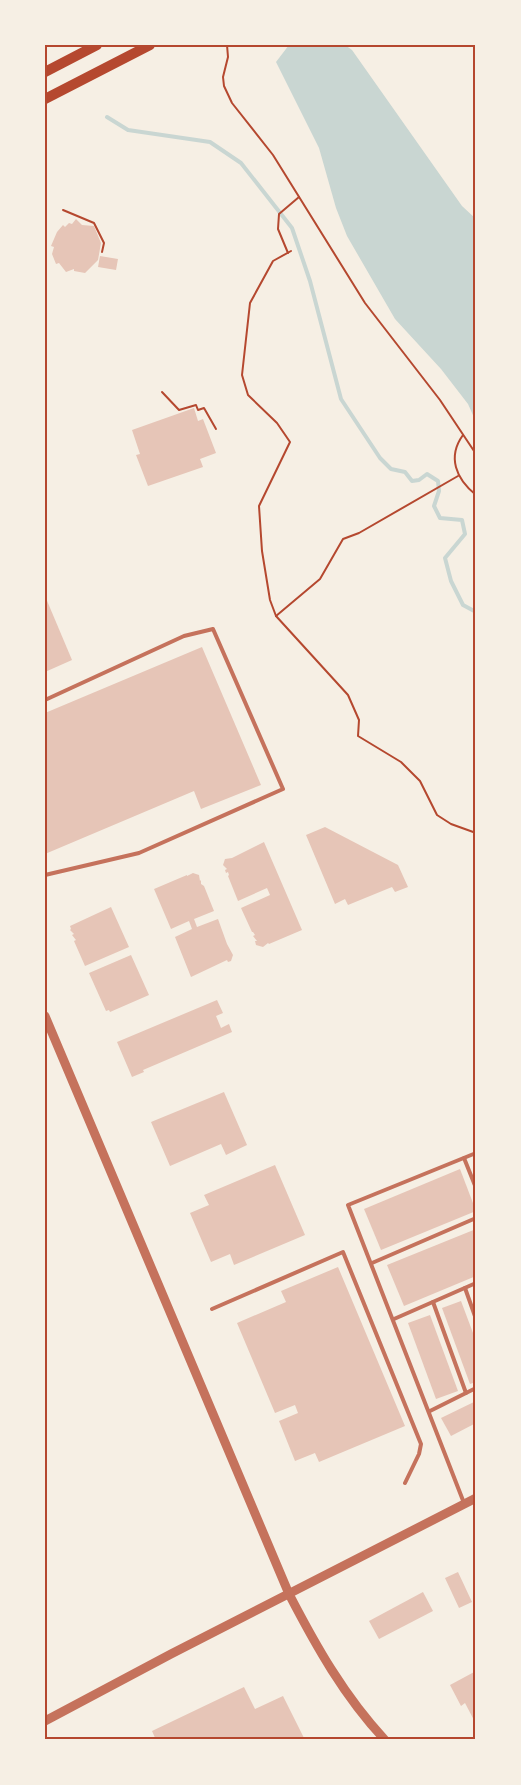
<svg xmlns="http://www.w3.org/2000/svg" width="521" height="1785" font-family="Cabin,sans-serif">
<style>
.water{fill:#c9d6d2}
.lines{fill:none;stroke-linecap:round;stroke-linejoin:round}
.stream{stroke:#c9d6d2;stroke-width:4}
.building{fill:#e6c5b7}
.path{stroke:#b5482f;stroke-width:2}
.service{stroke:#c5725c;stroke-width:4}
.tertiary{stroke:#c5725c;stroke-width:9}
.primary{stroke:#b5482f;stroke-width:10}
.neatline{fill:none;stroke:#b5482f;stroke-width:2}
</style>
<rect width="100%" height="100%" fill="#f6efe4"/>
<polygon class="water" points="289,45 345,45 352,50 462,206 476,219 476,422 468,404 441,369 395,319 347,236 336,208 319,148 276,62"/>
<g class="lines">
<polyline class="stream" points="107,117 128,130 210,142 241,163 292,228 310,281 341,399 380,458 391,469 405,472 412,481 419,480 427,474 438,481 439,491 434,506 440,518 462,520 465,534 445,558 451,581 463,605 476,612"/>
</g>
<g class="building">
<polygon points="76,219 82,225 94,226 101,243 98,260 85,273 74,271 74,269 66,272 59,263 56,264 52,254 54,247 51,246 57,232 63,225 65,227 69,223 72,224"/>
<polygon points="100,256 118,259 116,270 98,267"/>
<polygon points="194,408 198,421 203,419 216,453 200,459 203,467 148,486 136,455 140,454 132,430"/>
<polygon points="45,596 72,660 45,672"/>
<polygon points="202,647 261,785 201,809 194,791 45,854 45,713"/>
<polygon points="325,827 398,865 408,887 395,892 392,887 348,905 345,899 335,904 306,835"/>
<polygon points="264,842 302,930 269,944 268,943 263,947 256,945 255,941 257,941 253,936 255,935 253,932 252,932 241,908 270,895 267,888 238,901 228,876 229,875 228,872 226,873 225,870 227,869 223,865 225,859 232,858"/>
<polygon points="193,873 199,875 200,881 201,880 201,884 204,886 214,911 194,919 197,927 218,919 227,944 233,955 231,961 228,962 227,960 191,977 175,937 192,929 189,921 171,929 154,889 187,875 187,876"/>
<polygon points="111,907 129,947 85,966 74,941 76,940 72,935 74,934 70,930 71,929 70,926"/>
<polygon points="131,955 149,995 110,1012 109,1010 106,1011 89,973"/>
<polygon points="217,1000 223,1013 216,1016 221,1028 229,1024 232,1032 143,1070 144,1072 132,1077 117,1042"/>
<polygon points="224,1092 247,1145 226,1155 221,1144 170,1166 151,1122"/>
<polygon points="275,1165 305,1235 234,1265 230,1254 211,1262 190,1213 209,1205 204,1195"/>
<polygon points="460,1169 476,1211 381,1250 364,1209"/>
<polygon points="476,1229 476,1276 404,1306 387,1265"/>
<polygon points="338,1267 405,1426 319,1462 315,1453 295,1461 279,1421 298,1413 295,1405 275,1413 237,1323 286,1302 281,1291"/>
<polygon points="461,1301 476,1341 476,1382 470,1384 442,1308"/>
<polygon points="430,1315 458,1391 436,1399 408,1323"/>
<polygon points="476,1401 476,1423 451,1436 441,1418"/>
<polygon points="458,1572 472,1602 459,1608 445,1578"/>
<polygon points="423,1592 433,1611 379,1639 369,1621"/>
<polygon points="476,1671 476,1724 465,1703 461,1706 450,1685"/>
<polygon points="244,1687 255,1709 283,1696 305,1740 156,1740 152,1731"/>
</g>
<g class="lines">
<g class="path">
<polyline points="227,45 228,57 223,77 224,86 232,103 273,155 365,303 440,400 476,454"/>
<polyline points="63,210 94,223 104,243 102,252"/>
<polyline points="291,251 273,261 250,303 242,375 248,395 277,423 290,442 259,506 262,551 270,600 276,616 348,695 359,720 358,736 401,762 420,781 437,815 451,824 476,833"/>
<polyline points="288,253 278,229 279,214 299,197"/>
<polyline points="162,392 179,410 196,405 198,410 204,408 216,429"/>
<path d="M 463,435 C 447,457 456,479 476,495"/>
<polyline points="276,616 320,579 343,539 359,533 458,476"/>
</g>
<g class="service">
<polyline points="45,700 184,636 213,629 283,789 139,853 45,875"/>
<polyline points="464,1158 476,1188"/>
<polyline points="372,1263 476,1218"/>
<polyline points="465,1288 476,1319"/>
<polyline points="433,1302 466,1393"/>
<polyline points="212,1309 343,1252 421,1444 419,1454 405,1483"/>
<polyline points="394,1319 476,1283"/>
<polyline points="430,1411 476,1388"/>
<polyline points="464,1503 348,1205 476,1153"/>
</g>
<g class="tertiary">
<path d="M 45,1016 L 289,1594 C 316,1646 344,1696 385,1740"/>
<polyline points="45,1721 171,1654 476,1498"/>
</g>
<g class="primary">
<polyline points="45,72 97,45"/>
<polyline points="45,99 150,45"/>
</g>
</g>
<rect width="521" height="1785" fill="none" stroke="#f6efe4" stroke-width="93"/>
<rect x="46" y="46" width="428" height="1692" class="neatline"/>
</svg>
